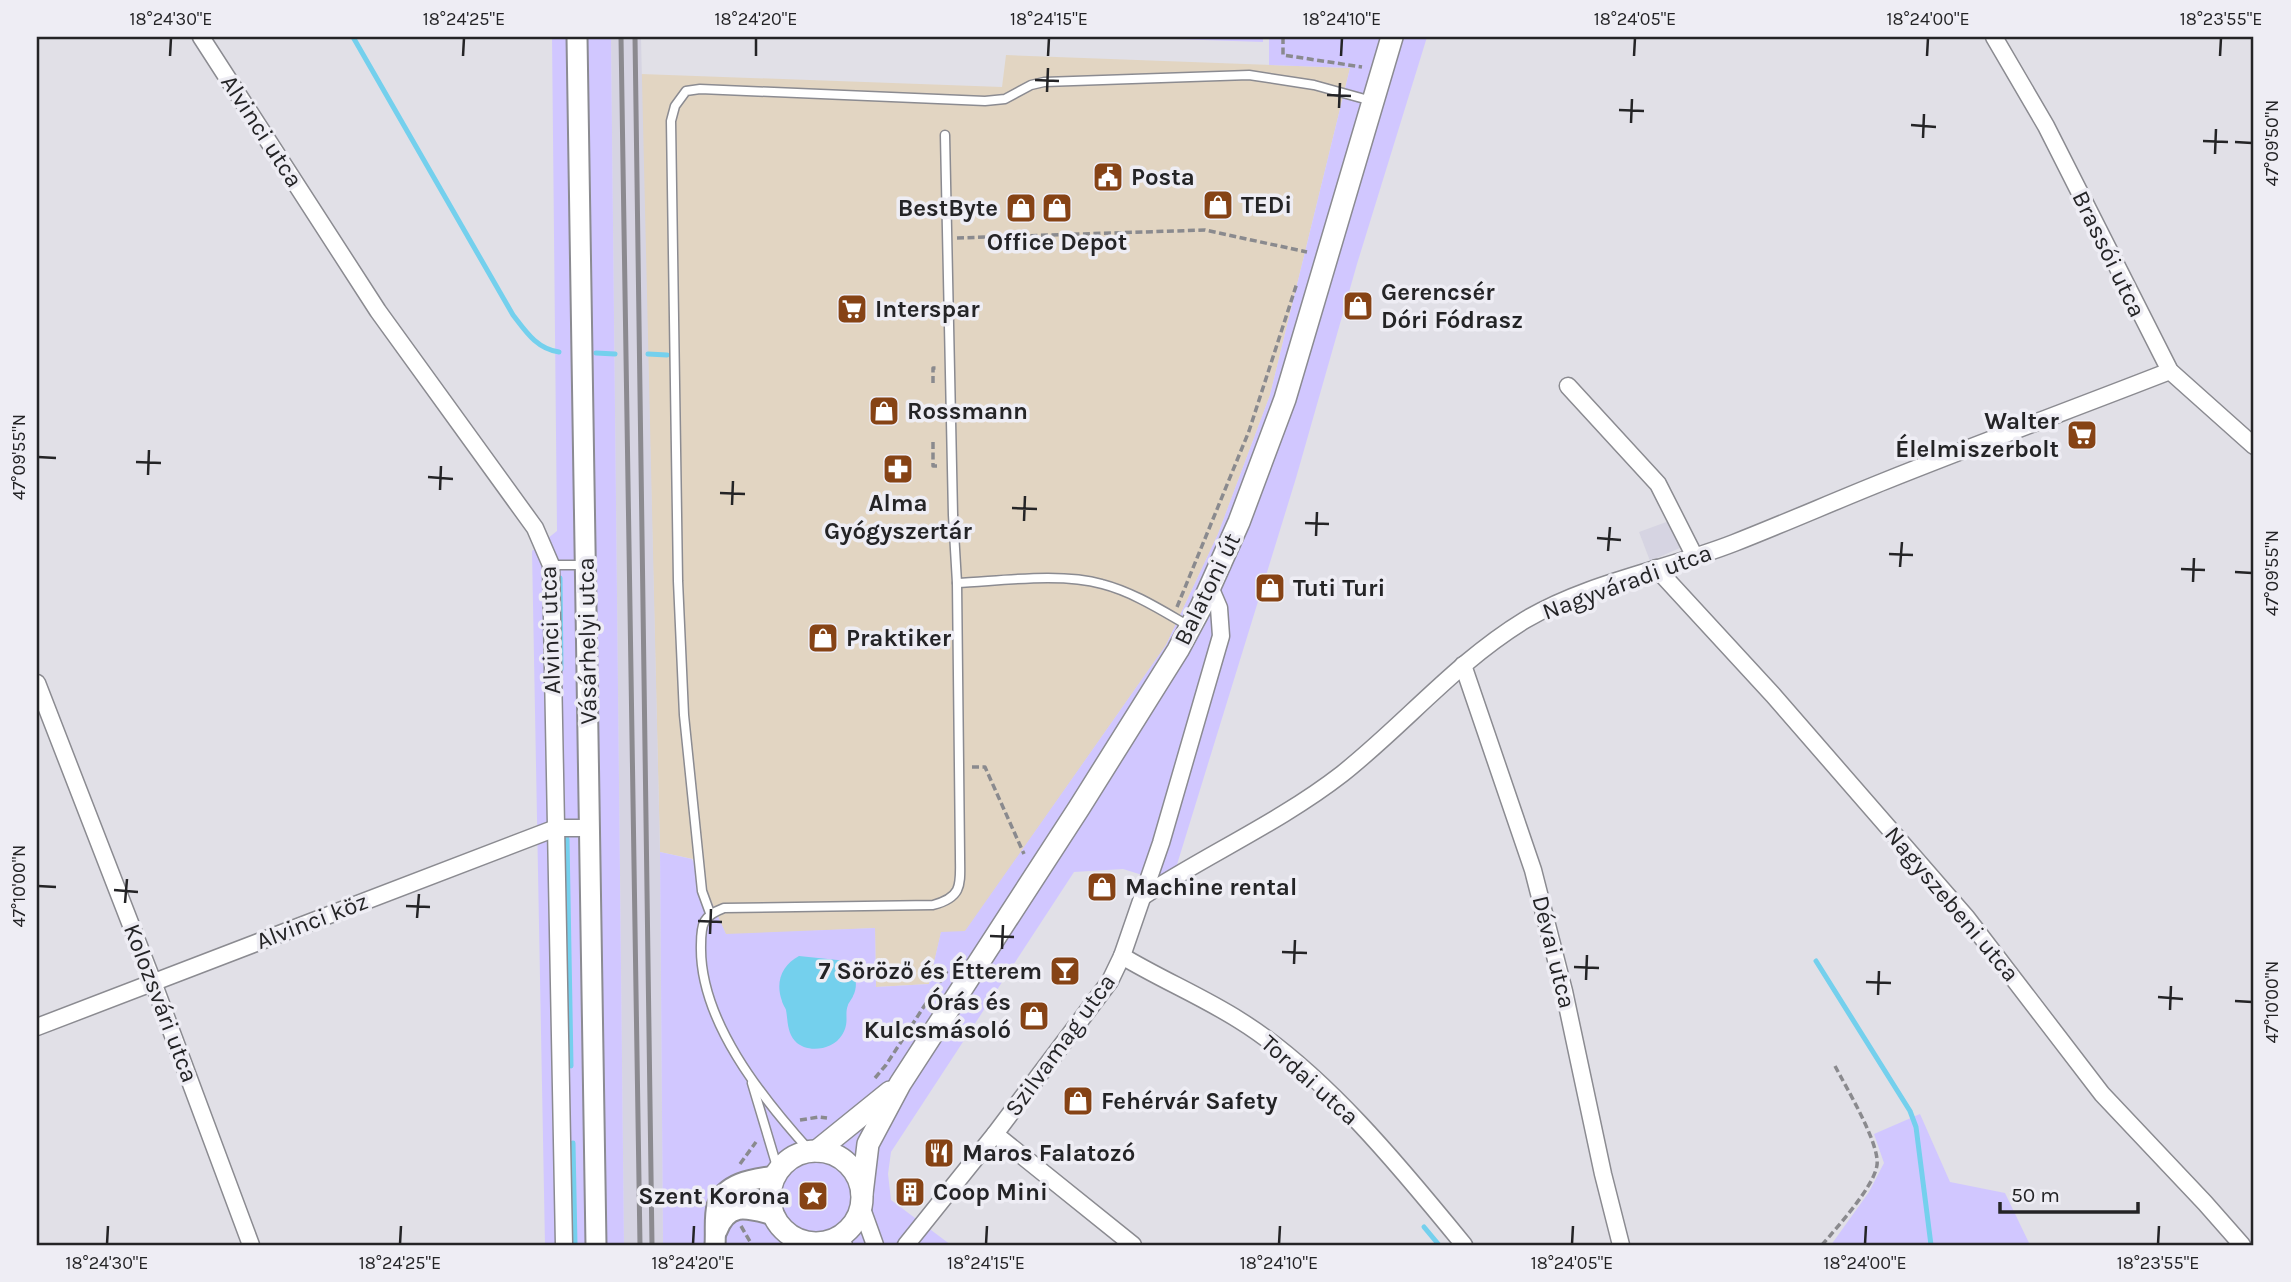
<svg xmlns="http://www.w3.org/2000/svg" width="2291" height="1282" font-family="Karla,sans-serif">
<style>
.commercial{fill:#e2d5c2}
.built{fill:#d6d4e2}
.green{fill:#d1c7ff}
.water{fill:#74d0ed}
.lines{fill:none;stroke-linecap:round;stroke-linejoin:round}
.stream{stroke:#74d0ed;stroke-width:5}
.service-casing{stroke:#8b8b91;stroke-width:11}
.minor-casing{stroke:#8b8b91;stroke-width:19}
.tertiary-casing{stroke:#8b8b91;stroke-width:23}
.secondary-casing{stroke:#8b8b91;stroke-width:24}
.path{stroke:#8a8a8e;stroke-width:3.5;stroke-dasharray:7 3.5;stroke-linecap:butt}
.service{stroke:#fff;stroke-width:8}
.minor{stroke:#fff;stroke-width:16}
.tertiary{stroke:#fff;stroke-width:19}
.secondary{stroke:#fff;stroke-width:21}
.rail{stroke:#8b8a8f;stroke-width:5}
.ticks{fill:none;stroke:#242426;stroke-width:2.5}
.labels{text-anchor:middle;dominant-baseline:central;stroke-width:7;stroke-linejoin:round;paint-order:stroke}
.street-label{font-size:24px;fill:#242426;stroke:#eeedf4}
.poi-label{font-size:24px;font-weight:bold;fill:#242426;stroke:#eeedf4;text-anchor:start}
.neatline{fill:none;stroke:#242426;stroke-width:2.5}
.ticks-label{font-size:18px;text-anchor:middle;fill:#242426}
</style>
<rect width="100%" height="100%" fill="#e1e0e7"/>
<polygon class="commercial" points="1006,55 1350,68 1270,395 1218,534 1166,645 965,932 941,933 929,984 876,987 875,928 726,935 693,859 660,852 641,74 1002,87"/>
<g class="built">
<polygon points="611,37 641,37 660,852 663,1245 624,1245"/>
<polygon points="1669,521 1680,548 1650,561 1639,532"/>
</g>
<g class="green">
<polygon points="552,37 611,37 624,1245 545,1245 532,551 557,531"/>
<polygon points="1115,37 1263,37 1263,42"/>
<polygon points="1269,37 1427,37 1357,264 1296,478 1171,884 1123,869 1074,872 891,1152 888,1174 891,1200 951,1245 663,1245 660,852 692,859 726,934 875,928 876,987 929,984 941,932 965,931 1166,645 1218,534 1270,395 1350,68 1269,65"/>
<polygon points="1920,1114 1950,1182 2005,1193 2030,1245 1831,1245 1869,1192 1884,1163 1874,1134"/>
</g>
<path class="water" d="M 799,956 L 847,961 C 855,971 859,985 853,996 C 853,997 848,1004 848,1005 C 844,1015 850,1022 842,1035 C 833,1050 807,1054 795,1041 C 787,1032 788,1021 786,1010 C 786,1009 782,1003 782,1001 C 775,982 782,965 799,956 Z"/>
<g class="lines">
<g class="stream">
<path d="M 353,37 L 513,315 C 526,332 537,349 559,352"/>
<polyline points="596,353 615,354"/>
<polyline points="648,354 667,355"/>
<polyline points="560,578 561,669"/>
<polyline points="567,839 571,1066"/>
<polyline points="1816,961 1910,1111 1916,1127 1931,1245"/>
<polyline points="573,1143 575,1245"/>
<polyline points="1424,1227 1439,1245"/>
</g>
<g class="service-casing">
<g id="service">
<polyline points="551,565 586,565"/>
<path d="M 957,583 C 1000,581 1061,572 1102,584 C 1133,592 1161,610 1189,626"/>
<polyline points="710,913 702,891 684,715 678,581 671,121 675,106 686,91 700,89 985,101 1005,99 1031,85 1044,82 1249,75 1314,85 1372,101"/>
<polyline points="752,1083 778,1170"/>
<path d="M 810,1151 C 762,1098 699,1020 701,945 C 701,923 703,916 724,908 L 933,905 C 964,897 960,883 960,856 L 957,583 L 953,515 L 945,135"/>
</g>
</g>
<g class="minor-casing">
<g id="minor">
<polyline points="201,37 378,311 535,528 551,565 564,1245"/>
<polyline points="1994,37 2046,126 2170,371 2254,446"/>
<polyline points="1568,386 1658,484 1695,557"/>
<polyline points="1656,568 1773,695 1967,918 2102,1094 2205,1203 2242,1245"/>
<polyline points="1463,665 1533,870 1564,991 1603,1174 1621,1245"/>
<polyline points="37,683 153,982 251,1245"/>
<path d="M 1142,897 C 1208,854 1280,822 1342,774 C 1405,724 1456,662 1525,620 C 1589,582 1665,570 1734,543 C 1785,523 1835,501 1885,481 C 1980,443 2075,408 2170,371"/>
<path d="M 1122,956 C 1160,979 1201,996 1239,1020 C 1323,1072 1402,1169 1464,1245"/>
<polyline points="37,1027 556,828 589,828"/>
<polyline points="995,1134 1133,1245"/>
<polyline points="861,1206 875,1245"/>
<polyline points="830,1241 844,1245"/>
<polyline points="906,1245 995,1134 1110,981 1122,956 1161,843 1221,636 1219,608 1210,587"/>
</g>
</g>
<g class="tertiary-casing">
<g id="tertiary">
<polyline points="577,37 596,1245"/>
<path d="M 717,1231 C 728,1201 748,1208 774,1215"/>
<path d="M 715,1245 C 716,1233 714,1217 717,1206 C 725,1182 754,1179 775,1176"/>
</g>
</g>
<g class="secondary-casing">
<g id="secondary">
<polyline points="817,1151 890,1092"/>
<circle cx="816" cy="1197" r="46"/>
<polyline points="862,1194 868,1144 900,1084 1079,808 1178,650 1201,607 1239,522 1285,399 1392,37"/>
</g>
</g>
<g class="path">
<polyline points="1283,37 1283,55 1362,67"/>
<polyline points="957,238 1205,230 1307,252"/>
<polyline points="933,383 933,368 938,368"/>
<polyline points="933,442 933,466 939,466"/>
<polyline points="1177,607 1249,431 1297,283"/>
<polyline points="972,767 985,767 1024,854"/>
<polyline points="875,1078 886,1065 947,971"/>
<polyline points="800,1120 819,1117 827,1118"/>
<polyline points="740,1164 756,1142"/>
<polyline points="741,1226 752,1245"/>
<path d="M 1822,1245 C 1837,1227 1874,1187 1877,1165 C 1880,1144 1846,1087 1835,1066"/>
</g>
<use href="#service" class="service"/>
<use href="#minor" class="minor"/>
<use href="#tertiary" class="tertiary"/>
<use href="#secondary" class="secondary"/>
<g class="rail">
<polyline points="621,37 640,1245"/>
<polyline points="635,37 652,1245"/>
</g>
</g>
<path class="ticks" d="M 170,56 L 171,38M 463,56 L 464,38M 756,56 L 756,38M 1048,56 L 1049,38M 1341,56 L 1342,38M 1634,56 L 1635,38M 1927,56 L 1928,38M 2220,56 L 2221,38M 1035,80 L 1059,81M 1047,92 L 1048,68M 1327,95 L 1351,96M 1339,108 L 1340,83M 1619,110 L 1644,111M 1631,123 L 1632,99M 1911,125 L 1936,127M 1923,138 L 1924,114M 2203,141 L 2228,142M 2235,142 L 2252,143M 2215,154 L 2216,129M 38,457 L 56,458M 136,462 L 161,463M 148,475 L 149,450M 428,477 L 453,479M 440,490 L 441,466M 720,493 L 745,494M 732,505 L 733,481M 1012,508 L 1037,509M 1024,521 L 1025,496M 1305,523 L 1329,524M 1316,536 L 1317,512M 1597,538 L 1621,540M 1608,551 L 1610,527M 1889,554 L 1913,555M 1900,567 L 1902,542M 2181,569 L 2205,570M 2235,572 L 2252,573M 2193,582 L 2194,558M 38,886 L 56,887M 114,890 L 138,892M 125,903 L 127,879M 406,906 L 430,907M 417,918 L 419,894M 698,921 L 722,922M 710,934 L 711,909M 990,936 L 1014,937M 1002,949 L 1003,925M 1282,952 L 1307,953M 1294,964 L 1295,940M 1574,967 L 1599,968M 1586,980 L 1587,955M 1866,982 L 1891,983M 1878,995 L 1879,971M 2158,997 L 2183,999M 2235,1001 L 2252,1002M 2170,1010 L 2171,986M 107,1244 L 108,1226M 400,1244 L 401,1226M 693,1244 L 694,1226M 986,1244 L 987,1226M 1279,1244 L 1280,1226M 1572,1244 L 1573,1226M 1865,1244 L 1866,1226M 2158,1244 L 2159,1226"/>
<defs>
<g id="civic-square" transform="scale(1.575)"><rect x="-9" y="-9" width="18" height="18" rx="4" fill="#864315" stroke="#eeedf4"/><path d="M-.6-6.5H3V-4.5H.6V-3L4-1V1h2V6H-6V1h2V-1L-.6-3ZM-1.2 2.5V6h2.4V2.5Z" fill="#fff"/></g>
<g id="shop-square" transform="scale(1.575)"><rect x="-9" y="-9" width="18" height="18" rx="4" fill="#864315" stroke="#eeedf4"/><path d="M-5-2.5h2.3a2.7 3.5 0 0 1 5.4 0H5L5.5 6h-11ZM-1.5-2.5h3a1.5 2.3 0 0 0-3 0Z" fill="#fff"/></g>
<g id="supermarket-square" transform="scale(1.575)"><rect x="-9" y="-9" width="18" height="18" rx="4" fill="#864315" stroke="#eeedf4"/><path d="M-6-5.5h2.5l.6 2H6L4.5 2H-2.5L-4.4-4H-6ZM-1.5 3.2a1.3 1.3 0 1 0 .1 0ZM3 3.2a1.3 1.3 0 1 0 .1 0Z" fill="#fff"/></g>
<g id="pharmacy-square" transform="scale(1.575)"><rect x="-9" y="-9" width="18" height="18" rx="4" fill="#864315" stroke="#eeedf4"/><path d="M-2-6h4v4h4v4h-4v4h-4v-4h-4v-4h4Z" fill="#fff"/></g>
<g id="bar-square" transform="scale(1.575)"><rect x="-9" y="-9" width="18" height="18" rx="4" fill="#864315" stroke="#eeedf4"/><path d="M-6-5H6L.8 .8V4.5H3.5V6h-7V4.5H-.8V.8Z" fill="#fff"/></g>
<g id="restaurant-square" transform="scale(1.575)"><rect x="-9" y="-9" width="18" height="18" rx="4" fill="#864315" stroke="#eeedf4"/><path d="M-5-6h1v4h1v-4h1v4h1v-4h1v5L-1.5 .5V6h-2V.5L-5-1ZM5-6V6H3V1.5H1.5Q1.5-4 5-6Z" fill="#fff"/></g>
<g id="building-square" transform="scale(1.575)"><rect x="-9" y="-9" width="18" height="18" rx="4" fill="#864315" stroke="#eeedf4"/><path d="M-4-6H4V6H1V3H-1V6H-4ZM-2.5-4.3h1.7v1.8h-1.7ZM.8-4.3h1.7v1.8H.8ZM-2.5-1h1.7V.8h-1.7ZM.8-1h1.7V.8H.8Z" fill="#fff"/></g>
<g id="sight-square" transform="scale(1.575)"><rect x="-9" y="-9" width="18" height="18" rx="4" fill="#864315" stroke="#eeedf4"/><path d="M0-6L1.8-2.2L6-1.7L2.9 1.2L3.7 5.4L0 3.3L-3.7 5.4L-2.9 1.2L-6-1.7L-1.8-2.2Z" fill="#fff"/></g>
</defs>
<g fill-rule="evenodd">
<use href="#civic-square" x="1108" y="177"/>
<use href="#shop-square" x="1218" y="205"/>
<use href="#shop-square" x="1021" y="208"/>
<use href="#shop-square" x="1057" y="208"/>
<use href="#shop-square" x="1358" y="306"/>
<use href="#supermarket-square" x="852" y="309"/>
<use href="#shop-square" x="884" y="411"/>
<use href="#supermarket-square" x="2082" y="435"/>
<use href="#pharmacy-square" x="898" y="469"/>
<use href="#shop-square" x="1270" y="588"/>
<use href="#shop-square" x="823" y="638"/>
<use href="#shop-square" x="1102" y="887"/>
<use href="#bar-square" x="1065" y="971"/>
<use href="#shop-square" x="1034" y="1016"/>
<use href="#shop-square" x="1078" y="1101"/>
<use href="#restaurant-square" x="939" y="1153"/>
<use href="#building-square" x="910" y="1192"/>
<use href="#sight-square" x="813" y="1196"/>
</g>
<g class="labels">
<g class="street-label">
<text transform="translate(262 131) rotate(57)">Alvinci utca</text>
<text transform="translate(2109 254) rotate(64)">Brassói utca</text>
<text transform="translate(1627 582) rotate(-20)">Nagyváradi utca</text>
<text transform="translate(1207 589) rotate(-64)">Balatoni út</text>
<text transform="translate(550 630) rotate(-92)">Alvinci utca</text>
<text transform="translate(587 641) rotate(-91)">Vásárhelyi utca</text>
<text transform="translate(1952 904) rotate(50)">Nagyszebeni utca</text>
<text transform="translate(312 921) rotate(-21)">Alvinci köz</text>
<text transform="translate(1554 952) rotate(76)">Dévai utca</text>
<text transform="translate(161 1003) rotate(69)">Kolozsvári utca</text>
<text transform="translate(1060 1045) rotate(-54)">Szilvamag utca</text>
<text transform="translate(1310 1080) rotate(42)">Tordai utca</text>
</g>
<g class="poi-label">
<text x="1131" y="177">Posta</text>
<text x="1241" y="205">TEDi</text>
<text x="998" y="208" text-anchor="end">BestByte</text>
<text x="1057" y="242" text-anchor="middle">Office Depot</text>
<text x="1381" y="292">Gerencsér<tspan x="1381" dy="28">Dóri Fódrasz</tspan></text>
<text x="875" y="309">Interspar</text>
<text x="907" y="411">Rossmann</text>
<text x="2059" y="421" text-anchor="end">Walter<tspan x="2059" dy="28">Élelmiszerbolt</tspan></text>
<text x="898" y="503" text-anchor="middle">Alma<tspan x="898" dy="28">Gyógyszertár</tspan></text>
<text x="1293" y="588">Tuti Turi</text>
<text x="846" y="638">Praktiker</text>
<text x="1125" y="887">Machine rental</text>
<text x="1042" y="971" text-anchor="end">7 Söröző és Étterem</text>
<text x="1011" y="1002" text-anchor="end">Órás és<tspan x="1011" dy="28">Kulcsmásoló</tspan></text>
<text x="1101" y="1101">Fehérvár Safety</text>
<text x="962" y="1153">Maros Falatozó</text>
<text x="933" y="1192">Coop Mini</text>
<text x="790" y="1196" text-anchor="end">Szent Korona</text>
</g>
</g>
<rect width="2291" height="1282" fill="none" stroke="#eeedf4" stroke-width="77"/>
<path d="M2000 1202v10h138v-10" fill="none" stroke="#242426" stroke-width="3.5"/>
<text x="2011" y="1202" font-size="21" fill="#242426" stroke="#eeedf4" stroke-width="5" paint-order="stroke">50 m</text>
<rect x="38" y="38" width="2214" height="1206" class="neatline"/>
<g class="ticks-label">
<text x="171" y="25">18°24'30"E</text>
<text x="464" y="25">18°24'25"E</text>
<text x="756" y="25">18°24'20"E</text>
<text x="1049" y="25">18°24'15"E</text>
<text x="1342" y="25">18°24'10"E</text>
<text x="1635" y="25">18°24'05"E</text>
<text x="1928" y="25">18°24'00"E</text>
<text x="2221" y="25">18°23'55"E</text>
<text transform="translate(2272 143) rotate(-90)" y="6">47°09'50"N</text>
<text transform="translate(19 457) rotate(-90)" y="6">47°09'55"N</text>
<text transform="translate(2272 573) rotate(-90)" y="6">47°09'55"N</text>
<text transform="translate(19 886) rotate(-90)" y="6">47°10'00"N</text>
<text transform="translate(2272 1002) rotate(-90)" y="6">47°10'00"N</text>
<text x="107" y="1269">18°24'30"E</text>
<text x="400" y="1269">18°24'25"E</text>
<text x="693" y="1269">18°24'20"E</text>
<text x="986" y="1269">18°24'15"E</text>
<text x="1279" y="1269">18°24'10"E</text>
<text x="1572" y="1269">18°24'05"E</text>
<text x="1865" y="1269">18°24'00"E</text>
<text x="2158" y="1269">18°23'55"E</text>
</g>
</svg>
